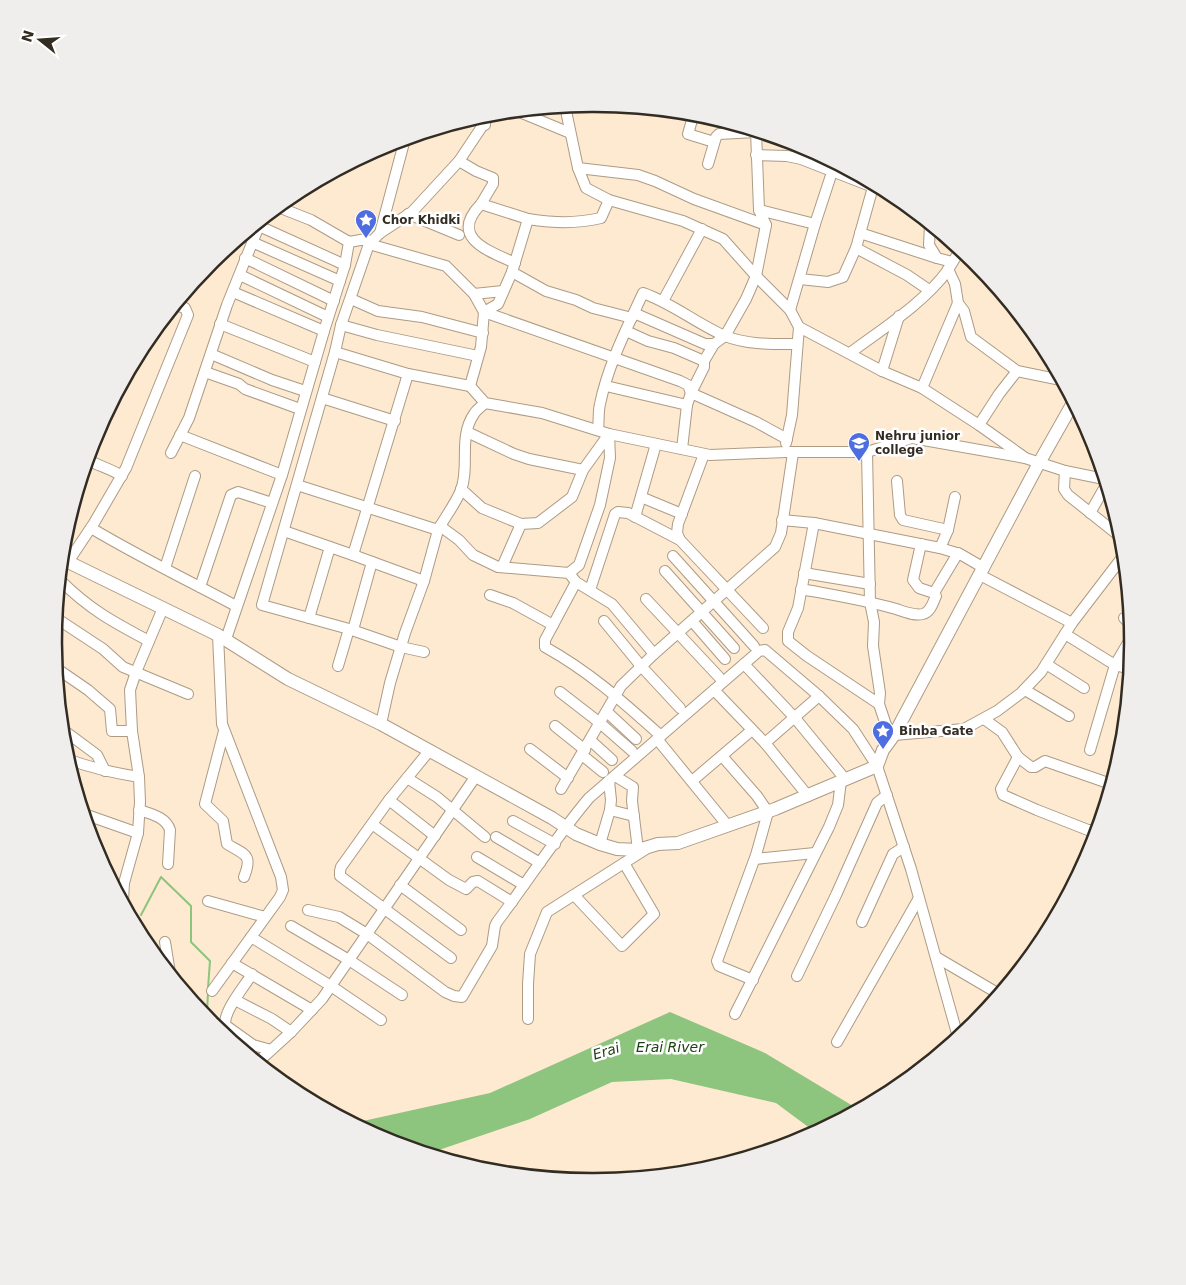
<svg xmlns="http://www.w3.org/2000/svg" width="1186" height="1285" font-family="'DejaVu Sans',sans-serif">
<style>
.water{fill:#8dc47e}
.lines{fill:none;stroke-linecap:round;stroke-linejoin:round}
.stream{stroke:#8dc47e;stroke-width:2}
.minor-casing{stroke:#ad9b85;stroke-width:12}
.major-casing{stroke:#ad9b85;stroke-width:14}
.minor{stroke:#fff;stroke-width:10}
.major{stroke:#fff;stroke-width:12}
.labels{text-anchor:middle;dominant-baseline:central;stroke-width:5;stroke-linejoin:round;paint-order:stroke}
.poi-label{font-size:12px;font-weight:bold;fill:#332c23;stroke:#fff;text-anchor:start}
.water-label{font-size:14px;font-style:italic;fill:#1d4213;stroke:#fff}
.rim{fill:none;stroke:#332c23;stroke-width:2.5}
</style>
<rect width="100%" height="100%" fill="#fdead1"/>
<path class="water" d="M 670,1012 L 765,1053 L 858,1109 L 815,1132 L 776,1103 L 671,1079 L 612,1082 L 530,1119 L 436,1151 C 408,1154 379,1136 354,1123 L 490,1093 Z"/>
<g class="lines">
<g class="stream">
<polyline points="89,831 94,838 92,840"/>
<polyline points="141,915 161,877 191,906 191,942 210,961 208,988"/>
<polyline points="208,993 207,1012 215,1026"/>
</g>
<g class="minor-casing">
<g id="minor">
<polyline points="565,106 578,168 586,188 609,200 683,221 723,239 756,276 790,310 799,327 882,371 922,388 979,425 1024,457"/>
<polyline points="517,111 570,133"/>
<polyline points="694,113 688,134 714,142"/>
<polyline points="473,118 485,125"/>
<polyline points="405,139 380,233 369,244 341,325 335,352 408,374 470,386"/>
<polyline points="756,155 787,156 801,159 873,187 881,188"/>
<polyline points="459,161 476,171 493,178 493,184 481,204 528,219"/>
<polyline points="708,164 716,137 719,134 756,132"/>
<polyline points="578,168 638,175 655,181 694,199 766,225"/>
<path d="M 481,204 C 448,238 489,251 515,263"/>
<polyline points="278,207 311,220 349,242 366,239 369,244 446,266 474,294 484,312 481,347 470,386 485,403 542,413 609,434 710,455 786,452 867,452 912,438 1025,458 1065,471 1104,479"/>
<polyline points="759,210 815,224"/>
<polyline points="408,214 459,235"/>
<polyline points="930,225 929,245 937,258 952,262"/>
<polyline points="259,226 345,265"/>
<polyline points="380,233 412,212 459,161 491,113"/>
<polyline points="860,233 937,258"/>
<polyline points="252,242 340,281"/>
<polyline points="856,248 907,275 929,290"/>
<polyline points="245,258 334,301"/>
<polyline points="948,269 955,284 958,303 964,311 971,337 1017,371 1061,380"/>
<polyline points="512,272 546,291 576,300 593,308 632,318"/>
<polyline points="240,275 328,317"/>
<polyline points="800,279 828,282 843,277 856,248 873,187"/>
<polyline points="233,292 324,331"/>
<polyline points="474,294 503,291"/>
<polyline points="351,299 378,311 422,317 483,333"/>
<polyline points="663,301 702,229"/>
<polyline points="790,310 815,224 835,163"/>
<polyline points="484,312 680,381 688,385 691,393 756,422 787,439"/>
<path d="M 484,312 L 498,304 L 512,272 L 528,219 C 555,223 574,224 601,218 L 609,200"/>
<polyline points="634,313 705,344 714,344"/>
<polyline points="220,324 315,362"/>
<polyline points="341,325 377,335 478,356"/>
<polyline points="626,331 648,341 674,348 704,361"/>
<polyline points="335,352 262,605 349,629 401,647 424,652"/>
<path d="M 850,353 C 882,329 924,303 948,270 C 952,263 956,256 961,250"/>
<polyline points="211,354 272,380 305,391"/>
<polyline points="882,371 899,316"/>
<polyline points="205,372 239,384 245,389 300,409"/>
<polyline points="606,386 687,405"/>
<polyline points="922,388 958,303"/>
<polyline points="322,398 395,421"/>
<polyline points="979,425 999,394 1017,371"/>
<path d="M 598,430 C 599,422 598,412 600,404 C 608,365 627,328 643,293 C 672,303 697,324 725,336 C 748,345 773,344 797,344"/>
<polyline points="467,432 514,454 529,459 583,470"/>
<polyline points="180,435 282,475"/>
<polyline points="786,443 792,415 799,327"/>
<polyline points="682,449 687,405 691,393 704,367 704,361 714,344 725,336 746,299 756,276 766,225 759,210 756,131"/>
<polyline points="867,452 870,602 874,622 873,646 880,693 879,704 886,725 894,735 964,729 997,711 1021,693 1041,672 1072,623 1124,555"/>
<polyline points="171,453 189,418 227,305 261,221"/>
<polyline points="704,454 678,524 677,533 680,540 763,628"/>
<path d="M 88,460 C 99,466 111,469 122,476"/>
<polyline points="1065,471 1064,489 1068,495 1122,538"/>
<polyline points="897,481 900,515 903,520 948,530"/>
<polyline points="297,485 438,530 424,581 405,633 390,683 381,724"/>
<polyline points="461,489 482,508 521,524"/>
<polyline points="641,497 682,514"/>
<polyline points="1090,513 1106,485"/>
<polyline points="635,517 656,444"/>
<polyline points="782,520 814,523 940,548 960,554 984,568"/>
<polyline points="814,523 798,608 788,632 788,641 807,656 879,704"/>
<polyline points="440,526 459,540 473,555 498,567 569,573 576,582 612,604 654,654 621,686 561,789"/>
<path d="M 91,528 C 138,556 187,580 236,606"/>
<path d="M 438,530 C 445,517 456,503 461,490 C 470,466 458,437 474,414 C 476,410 481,407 485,403"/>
<polyline points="284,531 353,555 408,374"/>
<polyline points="921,544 913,580 919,588 934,593"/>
<polyline points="940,548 948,530 955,497"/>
<polyline points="353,555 372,562 353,630"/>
<polyline points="673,556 754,646"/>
<polyline points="68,562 94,523 126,468 188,315 185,308 176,305"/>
<polyline points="372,562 424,581"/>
<polyline points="502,567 521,524 538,523 572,497 583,470 609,434 610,458 600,505 579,565 569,573"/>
<polyline points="165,568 195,476"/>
<polyline points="665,571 734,648"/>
<polyline points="804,573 870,584"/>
<polyline points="980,575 1072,623"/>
<path d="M 60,580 C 89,609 113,622 149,641"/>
<path d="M 576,582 L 545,640 L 545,647 C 590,672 623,702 661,736"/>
<polyline points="200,587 231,495 238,492 272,503"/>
<path d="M 801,589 C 833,595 865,600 896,609 C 905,612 914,616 923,614 C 931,612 933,602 936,596 L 934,593 L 958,553"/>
<polyline points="590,590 615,514 618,512 628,513 680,540"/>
<polyline points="490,595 513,603 553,625"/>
<polyline points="646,599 719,677"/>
<polyline points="56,618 103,649 123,667 188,694"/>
<polyline points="309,618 330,547"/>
<polyline points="1124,618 1131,625"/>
<polyline points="604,621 641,666 680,708"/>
<polyline points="692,621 725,659"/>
<polyline points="1065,634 1115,665 1130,669"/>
<polyline points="226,639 282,475 324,331 345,265 349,242"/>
<polyline points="654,654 775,547 781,533 793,453"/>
<polyline points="744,664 795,718 845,779"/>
<polyline points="1046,664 1084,688"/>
<polyline points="338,666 349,629"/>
<polyline points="56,668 88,690 110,709 112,731 132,731"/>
<polyline points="714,690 765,743 808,796"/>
<polyline points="1025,690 1069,716"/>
<polyline points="560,692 600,723 632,751"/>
<polyline points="607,712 636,739"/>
<polyline points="984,719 1002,732 1018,757 1031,767 1035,767 1045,761 1111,784"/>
<polyline points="555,726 585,750"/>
<polyline points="62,729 97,755 105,771"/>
<path d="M 224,731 L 205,804 L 223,821 L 227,844 C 245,855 253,854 244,877"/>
<polyline points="657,739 728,826"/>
<polyline points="590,740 612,760"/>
<polyline points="765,743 819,696"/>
<polyline points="530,749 568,778"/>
<polyline points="430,750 389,800 341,867 340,871 340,876 451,958"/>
<polyline points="1090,750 1115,665 1132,636"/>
<polyline points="582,755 603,772"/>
<polyline points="722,756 757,796 768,812 756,855 717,961 719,966 753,980"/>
<polyline points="1018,757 1001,789 1003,795 1037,810 1088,830 1097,830"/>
<path d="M 67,759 C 91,768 114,773 139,777"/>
<polyline points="615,776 633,787 632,801 638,850"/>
<polyline points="407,778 437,797 485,837"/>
<polyline points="692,781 752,730"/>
<polyline points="389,800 435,836"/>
<path d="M 139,810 C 151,814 166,817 170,830 L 168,864"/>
<polyline points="610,810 634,816"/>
<polyline points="84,814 138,833"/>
<polyline points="513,821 555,844"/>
<polyline points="372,824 449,880 466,889 473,882 478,881 512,902"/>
<polyline points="496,837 540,863"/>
<polyline points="600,844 610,810 611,800 609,781"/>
<polyline points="477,857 524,885"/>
<polyline points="755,859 815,853"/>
<polyline points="400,885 461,930"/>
<polyline points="574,895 622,946 654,914 624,863"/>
<polyline points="123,901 124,883 138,833 140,802 139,777 132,731 130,690 136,672 163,608"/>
<polyline points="208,901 265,917"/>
<path d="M 308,910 L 339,917 L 367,934 L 445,992 L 454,996 L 462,997 L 492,946 L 495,926 L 497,922 C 528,881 556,837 589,798 L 759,651 L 765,650 L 819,696 L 853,729 L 877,766 L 911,869 L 958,1037"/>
<polyline points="862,922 893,854 904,847"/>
<polyline points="291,926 349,960 402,995"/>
<polyline points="251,937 331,986 381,1020"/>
<polyline points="165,942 170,973"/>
<polyline points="936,957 999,994"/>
<polyline points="232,963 312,1010"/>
<path d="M 252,974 C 244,987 224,1010 225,1025 L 253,1045 L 271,1050"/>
<polyline points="797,976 836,895 877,803 887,795"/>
<polyline points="212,991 280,897 283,890 281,877 222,724 218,635"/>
<polyline points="235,1000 272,1019 291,1032"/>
<polyline points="735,1014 829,827 838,805 841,781"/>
<polyline points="528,1019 528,984 530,954 547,912 646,849"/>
<polyline points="837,1042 919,898"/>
<polyline points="258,1062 291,1032 322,999 476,776"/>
</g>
</g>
<g class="major-casing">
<polyline id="major" points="62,559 218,635 288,679 381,724 552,818 576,834 600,844 617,849 638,850 658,844 678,843 775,809 877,766 883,750 894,735 1039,463 1073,403"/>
</g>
<use href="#minor" class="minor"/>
<use href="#major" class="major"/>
</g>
<defs>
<g id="sight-pin" transform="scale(1.125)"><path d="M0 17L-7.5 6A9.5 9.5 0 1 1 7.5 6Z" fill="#4d6de1" stroke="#fff"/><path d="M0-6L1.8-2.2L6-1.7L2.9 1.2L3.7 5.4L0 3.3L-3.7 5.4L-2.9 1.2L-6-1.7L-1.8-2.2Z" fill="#fff"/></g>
<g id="school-pin" transform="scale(1.125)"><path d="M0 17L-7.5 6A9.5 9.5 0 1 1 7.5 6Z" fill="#4d6de1" stroke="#fff"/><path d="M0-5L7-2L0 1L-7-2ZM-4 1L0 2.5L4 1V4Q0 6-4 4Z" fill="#fff"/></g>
</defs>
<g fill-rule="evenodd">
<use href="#sight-pin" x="366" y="220"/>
<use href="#school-pin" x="859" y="443"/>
<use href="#sight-pin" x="883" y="731"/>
</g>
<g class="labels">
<g class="poi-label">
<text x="382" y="220">Chor Khidki</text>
<text x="875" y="436">Nehru junior<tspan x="875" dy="14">college</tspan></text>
<text x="899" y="731">Binba Gate</text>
</g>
<g class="water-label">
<text x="670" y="1047">Erai River</text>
<text transform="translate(606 1051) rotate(-17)">Erai</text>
</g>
</g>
<path d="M0 0H1186V1285H0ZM592 112H594A530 530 0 0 1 1124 642V643A530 530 0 0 1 594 1173H592A530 530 0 0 1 62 643V642A530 530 0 0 1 592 112Z" fill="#efeeed" fill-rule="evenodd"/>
<path class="rim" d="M592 112H594A530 530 0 0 1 1124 642V643A530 530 0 0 1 594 1173H592A530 530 0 0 1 62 643V642A530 530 0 0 1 592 112Z"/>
<g transform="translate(40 40) rotate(287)" stroke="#ffffff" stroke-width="4" paint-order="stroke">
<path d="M0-4L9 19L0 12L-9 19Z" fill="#332c23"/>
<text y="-8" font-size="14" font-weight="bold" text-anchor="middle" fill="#332c23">N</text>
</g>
</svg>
